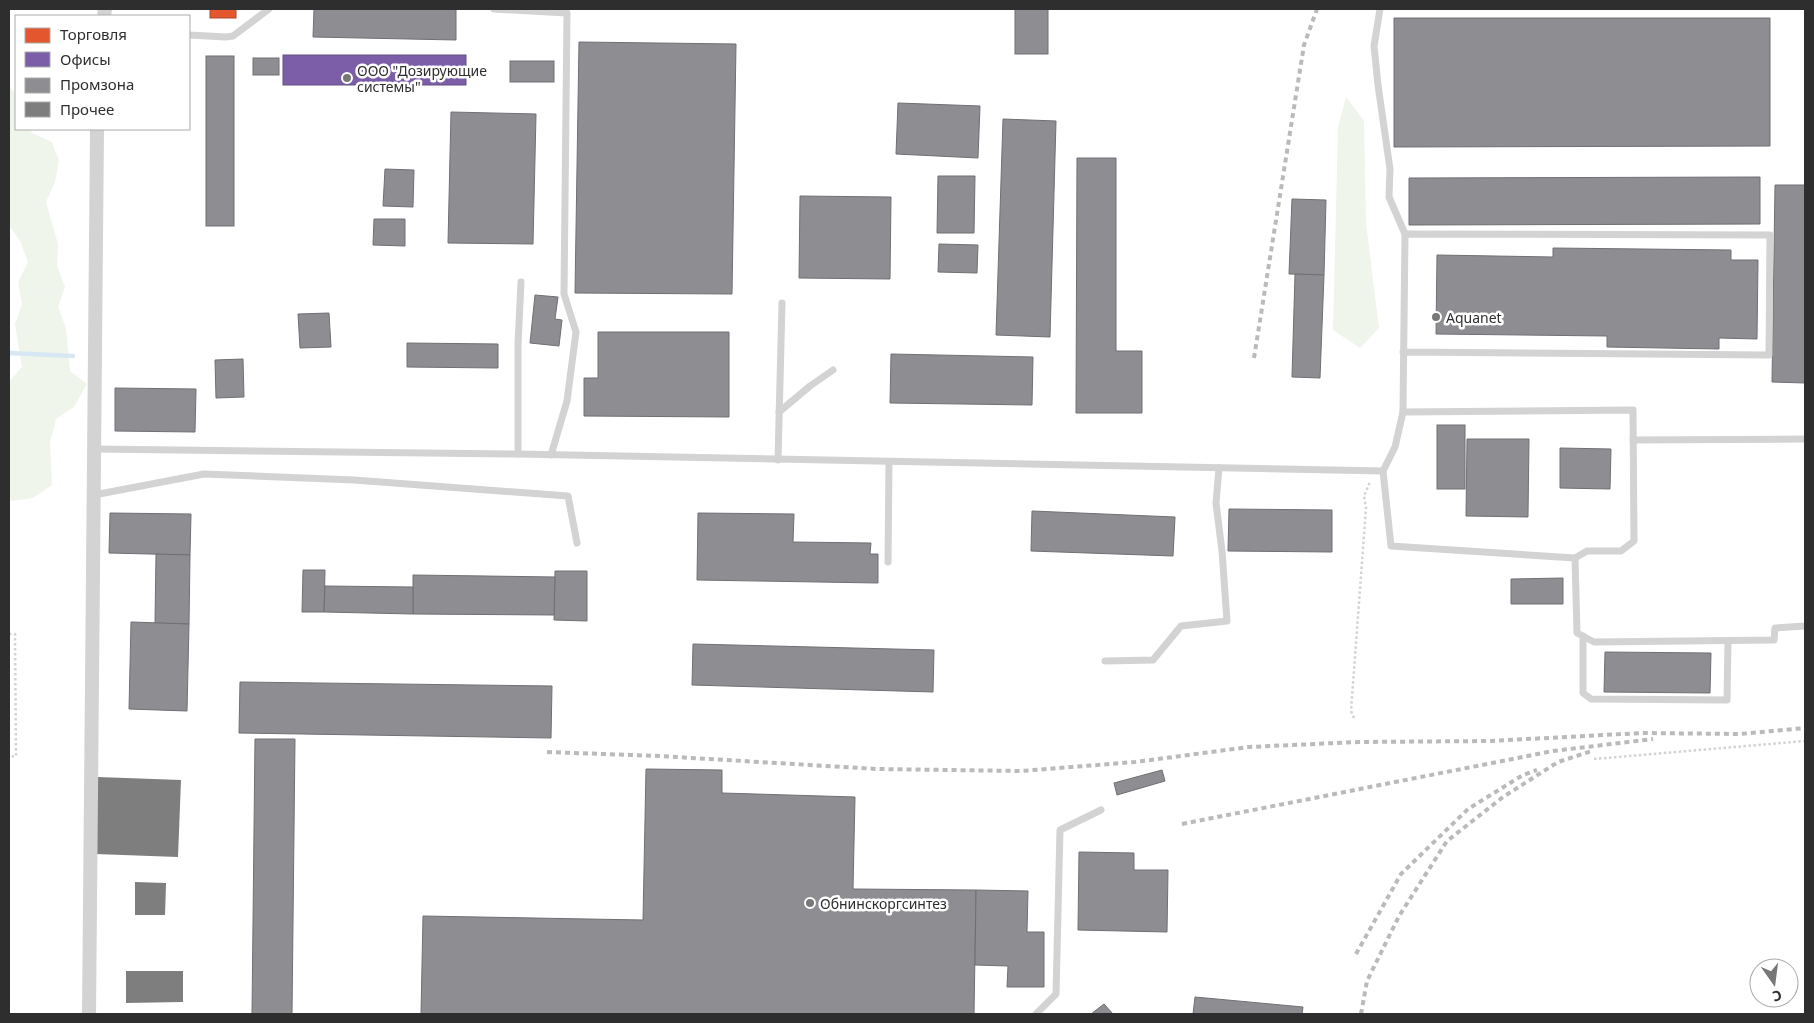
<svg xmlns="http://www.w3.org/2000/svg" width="1814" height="1023" font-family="'Noto Sans',sans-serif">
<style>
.green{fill:#f0f5eb}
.shops{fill:#e4572e;stroke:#ad4b2e}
.offices{fill:#7b5ea7;stroke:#645083}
.industry{fill:#8d8d92;stroke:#707074}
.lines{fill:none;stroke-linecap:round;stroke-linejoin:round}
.stream{stroke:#d7e7f3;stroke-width:4.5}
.building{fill:#7e7e7e}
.path{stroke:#d3d3d3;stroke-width:2.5;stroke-dasharray:2.5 2.5;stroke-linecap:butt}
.lane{stroke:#d3d3d3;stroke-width:7}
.street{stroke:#d3d3d3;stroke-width:14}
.rail{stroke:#bababa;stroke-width:4;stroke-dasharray:5 4;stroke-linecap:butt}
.poi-dot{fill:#777;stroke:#fff;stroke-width:2}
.labels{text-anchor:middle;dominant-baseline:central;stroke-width:5;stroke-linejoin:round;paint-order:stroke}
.poi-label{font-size:14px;fill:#2e2e2e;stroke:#fff;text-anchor:start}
</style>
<rect width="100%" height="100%" fill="#fff"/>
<g class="green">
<polygon points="9,87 16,93 16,129 30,129 32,133 52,142 59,161 55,182 46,202 58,244 57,266 65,287 58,307 66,328 70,371 87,384 74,407 56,419 50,442 52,485 33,498 11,501 9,492 9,382 22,367 15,324 22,304 18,282 28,262 20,241 9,225"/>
<polygon points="1346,97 1364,121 1366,223 1379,328 1360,348 1333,330 1338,127"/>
</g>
<rect class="shops" x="210" y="9" width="26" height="9"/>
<rect class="offices" x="283" y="55" width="183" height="30"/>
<g class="industry">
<polygon points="314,9 456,9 456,40 313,37"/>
<rect x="1015" y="9" width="33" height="45"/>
<polygon points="1394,18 1770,18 1770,146 1394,147"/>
<polygon points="579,42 736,44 732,294 575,293"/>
<rect x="206" y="56" width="28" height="170"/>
<rect x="253" y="58" width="26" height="17"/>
<rect x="510" y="61" width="44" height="21"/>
<polygon points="898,103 980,106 978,158 896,154"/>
<polygon points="451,112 536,114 533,244 448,243"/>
<polygon points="1003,119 1056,121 1050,337 996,335"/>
<polygon points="1077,158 1116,158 1116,351 1142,351 1142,413 1076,413"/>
<polygon points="385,169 414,170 413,207 383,206"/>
<polygon points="938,176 975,176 974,233 937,233"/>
<polygon points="1760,177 1760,224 1409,225 1409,178"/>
<polygon points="1775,185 1805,185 1805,383 1772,382"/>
<polygon points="800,196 891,197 890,279 799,278"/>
<polygon points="1292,199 1326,200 1324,275 1289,274"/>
<polygon points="374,219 405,219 405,246 373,245"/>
<polygon points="939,244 978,245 977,273 938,272"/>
<polygon points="1553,248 1731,250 1731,260 1758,260 1757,339 1719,338 1719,349 1607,347 1607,336 1436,334 1437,255 1553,257"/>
<polygon points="1295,274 1324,275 1320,378 1292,377"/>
<polygon points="535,295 558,297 555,319 562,320 559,346 530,343"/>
<polygon points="329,313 331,347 300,348 298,314"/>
<polygon points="598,332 729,332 729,417 584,416 584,378 598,378"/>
<polygon points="407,343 498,344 498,368 407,367"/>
<polygon points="891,354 1033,357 1032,405 890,403"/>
<polygon points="243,359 244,397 216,398 215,360"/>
<polygon points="115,388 196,389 195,432 115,431"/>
<rect x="1437" y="425" width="28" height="64"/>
<polygon points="1467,439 1529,439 1528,517 1466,516"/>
<polygon points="1560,448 1611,449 1610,489 1560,488"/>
<polygon points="1229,509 1332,510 1332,552 1228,551"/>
<polygon points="1032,511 1175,517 1173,556 1031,551"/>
<polygon points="110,513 191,514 190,555 109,553"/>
<polygon points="698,513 794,514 793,542 871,543 870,554 878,554 878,583 697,580"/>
<polygon points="156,554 190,555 189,624 155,623"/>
<polygon points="303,570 325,570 324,612 302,612"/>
<polygon points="555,571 587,571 587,621 554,620"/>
<polygon points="413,575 555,577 554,615 413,614"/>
<polygon points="1563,578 1563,604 1511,604 1511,579"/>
<polygon points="325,586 413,587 413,614 324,612"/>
<polygon points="131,622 189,624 187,711 129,709"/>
<polygon points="693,644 934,650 933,692 692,685"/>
<polygon points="1605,652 1711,653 1710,693 1604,692"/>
<polygon points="240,682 552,686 551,738 239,733"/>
<polygon points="255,739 295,739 292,1014 252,1014"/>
<polygon points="646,769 722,770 722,793 855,797 853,889 976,890 974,1014 421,1014 423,916 643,920"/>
<polygon points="1162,770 1165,781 1117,795 1114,783"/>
<polygon points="1079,852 1134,853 1134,870 1168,870 1167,932 1078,930"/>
<polygon points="976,890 1028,891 1027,932 1044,932 1044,987 1007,987 1008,966 975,965"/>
<polygon points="1195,997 1303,1007 1302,1014 1193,1014"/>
<polygon points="1104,1004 1113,1014 1091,1014"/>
</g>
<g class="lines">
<polyline class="stream" points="9,353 73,356"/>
</g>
<g class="building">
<polygon points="98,777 181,780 178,857 95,854"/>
<polygon points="135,882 166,883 165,915 135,915"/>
<polygon points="126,971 183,971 183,1002 126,1003"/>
</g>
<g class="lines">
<g class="path">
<polyline points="9,634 15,634 16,756 9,757"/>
<polyline points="1354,718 1351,711 1366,508 1364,496 1370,482"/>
<polyline points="1594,759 1805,741"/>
</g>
<g class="lane">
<polyline points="494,9 567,13 564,294 576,332 567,401 551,455"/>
<polyline points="1380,9 1374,46 1378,85 1390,169 1389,197 1405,234"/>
<polyline points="189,35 226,37 233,36 269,9"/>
<polyline points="779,412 810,386 833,370"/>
<polyline points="1403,412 1633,410 1634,541 1621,551 1587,551 1575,558"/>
<polyline points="1633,440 1805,439"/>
<polyline points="95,449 518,454 1383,471 1391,546 1575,558 1577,633 1594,642 1774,640 1775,628 1805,626"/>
<polyline points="518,454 518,344 521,282"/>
<polyline points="778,460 782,303"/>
<polyline points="1383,471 1395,447 1403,412 1405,234 1770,235 1769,355 1403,352"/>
<polyline points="94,495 204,474 354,480 568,496 577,543"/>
<polyline points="888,562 889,462"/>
<polyline points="1583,636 1583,693 1591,699 1727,700 1728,641"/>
<polyline points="1105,661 1153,660 1181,626 1227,621 1222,551 1216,503 1219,468"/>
<polyline points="1036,1014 1056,994 1060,830 1101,810"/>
</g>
<g class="street">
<polyline points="104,16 105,9"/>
<polyline points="89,1014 97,129"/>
</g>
<g class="rail">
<polyline points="1254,358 1304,45 1317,9"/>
<polyline points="547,752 659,756 877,769 1021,771 1135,762 1249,747 1358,742 1490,741 1642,733 1740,734 1805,728"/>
<polyline points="1182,824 1553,751 1653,739"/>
<polyline points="1356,954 1401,874 1468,809 1523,775 1537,770"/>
<polyline points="1361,1014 1367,981 1399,916 1447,841 1503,797 1558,762 1592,751"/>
</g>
</g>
<g class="poi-dot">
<circle cx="347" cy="78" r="5"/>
<circle cx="1436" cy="317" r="5"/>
<circle cx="810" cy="903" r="5"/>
</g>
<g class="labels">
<g class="poi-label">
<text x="357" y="70">ООО "Дозирующие<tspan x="357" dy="16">системы"</tspan></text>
<text x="1446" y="317">Aquanet</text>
<text x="820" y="903">Обнинскоргсинтез</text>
</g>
</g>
<rect width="1814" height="1023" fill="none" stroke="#2e2e2e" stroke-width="20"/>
<rect x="15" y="15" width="175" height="115" fill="#ffffff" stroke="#ababab"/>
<rect x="25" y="28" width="25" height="15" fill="#e4572e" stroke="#ababab"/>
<text x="60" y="40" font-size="15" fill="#2e2e2e">Торговля</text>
<rect x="25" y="52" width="25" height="15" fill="#7b5ea7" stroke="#ababab"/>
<text x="60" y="65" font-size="15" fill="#2e2e2e">Офисы</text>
<rect x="25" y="78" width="25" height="15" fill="#8d8d92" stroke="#ababab"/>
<text x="60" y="90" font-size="15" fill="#2e2e2e">Промзона</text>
<rect x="25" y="102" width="25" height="15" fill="#7e7e7e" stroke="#ababab"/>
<text x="60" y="115" font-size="15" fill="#2e2e2e">Прочее</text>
<g transform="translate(1774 983) rotate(166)"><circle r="24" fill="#ffffff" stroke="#ababab"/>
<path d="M0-4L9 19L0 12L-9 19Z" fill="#777777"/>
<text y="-8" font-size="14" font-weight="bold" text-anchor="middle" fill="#2e2e2e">С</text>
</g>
</svg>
